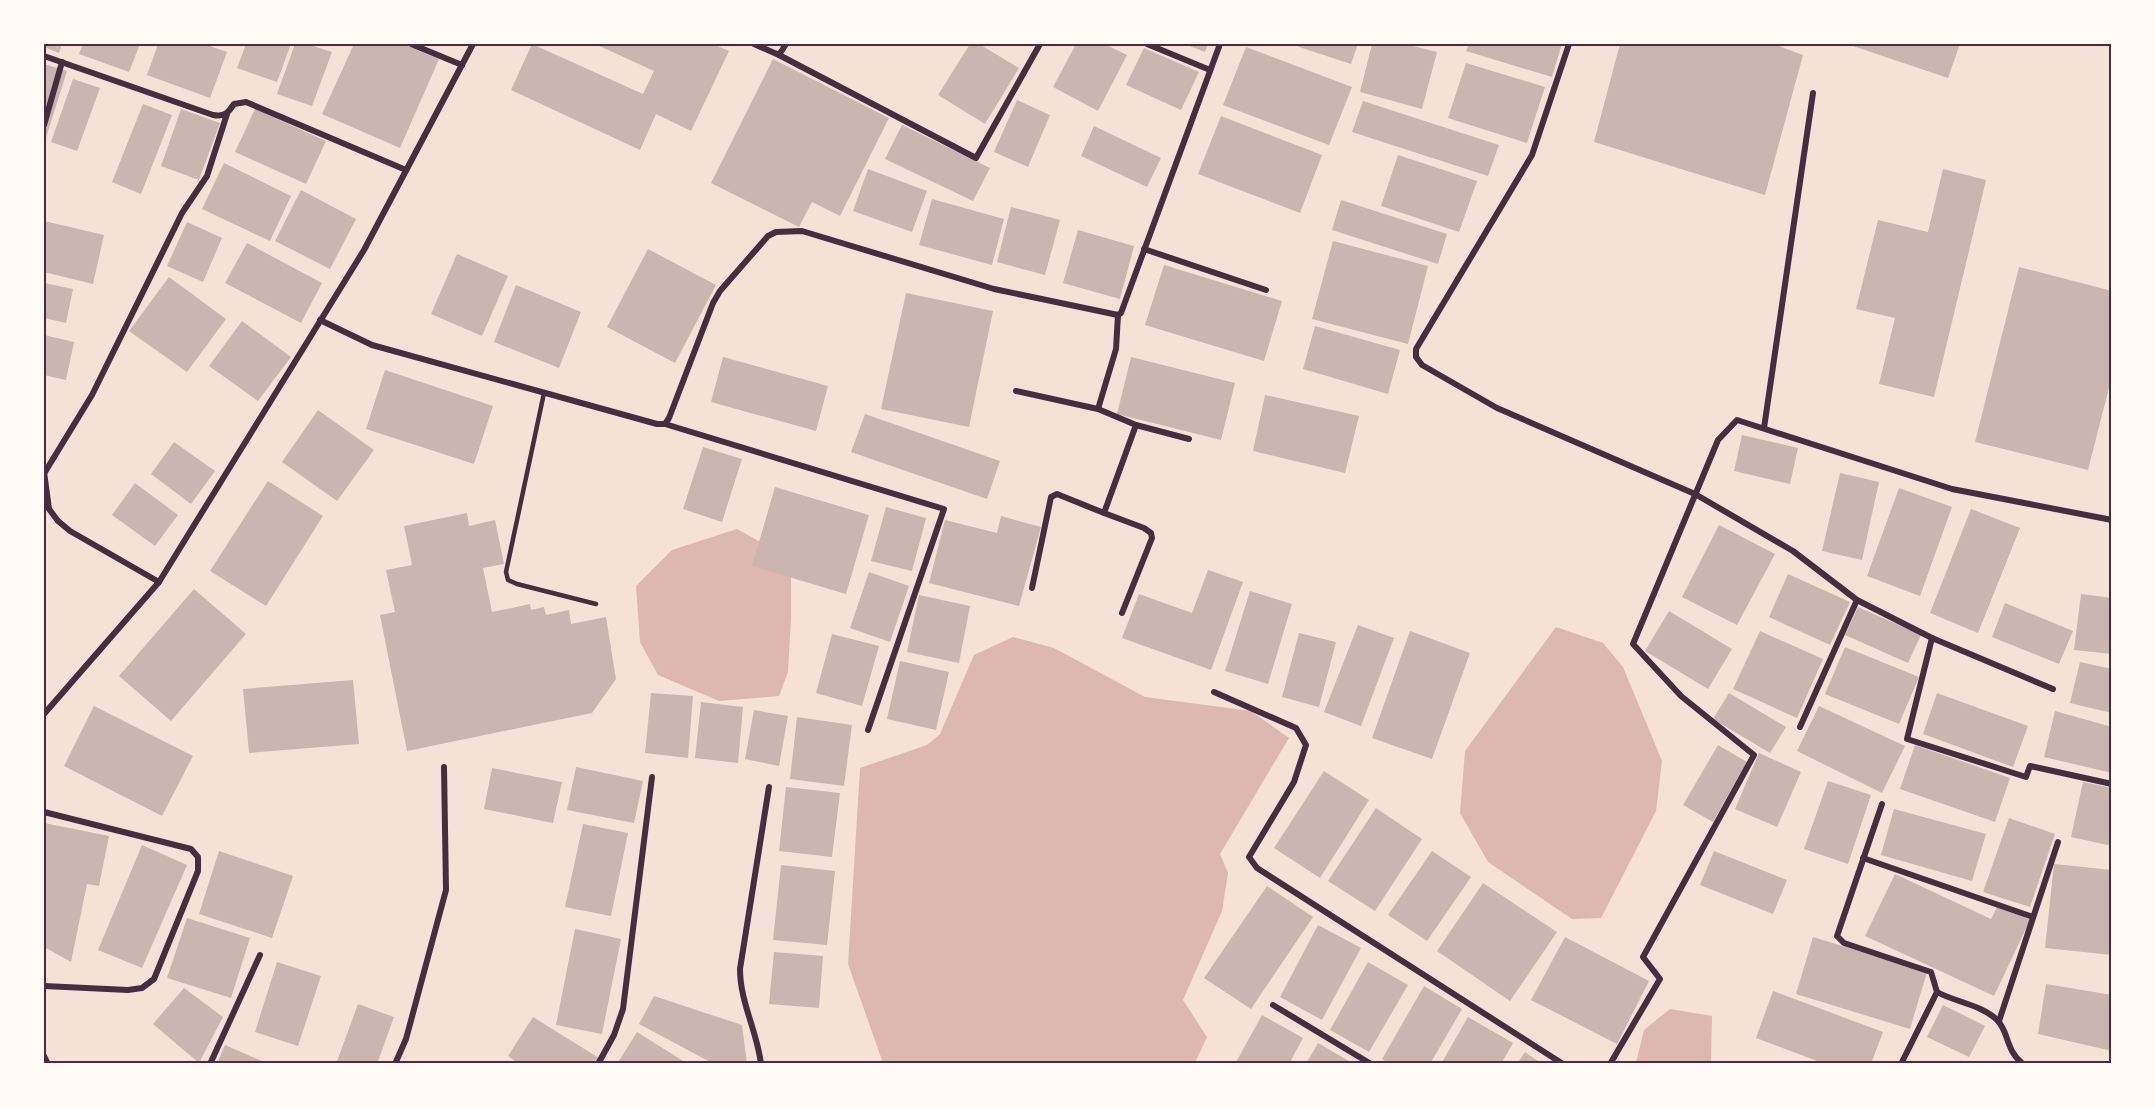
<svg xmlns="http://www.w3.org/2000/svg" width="2155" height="1107" font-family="'Roboto Condensed',sans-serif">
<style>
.water{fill:#dcb8b0}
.building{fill:#ccb4b1}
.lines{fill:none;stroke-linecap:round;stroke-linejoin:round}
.service{stroke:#4a2c40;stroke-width:4.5}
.minor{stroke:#4a2c40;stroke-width:6}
.neatline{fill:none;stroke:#4a2c40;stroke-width:2}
</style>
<rect width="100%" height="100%" fill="#f7e1d7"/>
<g class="water">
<polygon points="737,529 791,559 791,618 788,672 779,696 719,701 658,675 640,642 636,586 672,550"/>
<polygon points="1556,627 1603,643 1623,667 1662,761 1656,811 1601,918 1572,919 1488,862 1460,813 1465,751"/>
<polygon points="1013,637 1054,648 1145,697 1251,711 1289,738 1220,854 1228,873 1222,911 1183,1000 1207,1037 1195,1063 883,1063 848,964 860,768 927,745 940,734 974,655"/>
<polygon points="1670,1009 1712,1016 1711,1063 1636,1063 1644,1030"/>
</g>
<g class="building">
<polygon points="44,44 62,44 59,53 44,47"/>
<polygon points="83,44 140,44 129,72 79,54"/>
<polygon points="158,44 204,44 227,52 210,98 147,75"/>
<polygon points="246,44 291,44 277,82 237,68"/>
<polygon points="295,44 307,44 332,52 312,106 277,94"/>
<polygon points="354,44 402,44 439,59 400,148 322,114"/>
<polygon points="532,44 643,94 654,71 595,44 713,44 729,51 691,131 656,114 640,150 511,90"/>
<polygon points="970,44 979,44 1019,68 985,124 938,95"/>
<polygon points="1076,44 1104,44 1127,55 1098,111 1053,87"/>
<polygon points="1185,44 1208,44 1205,52"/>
<polygon points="1290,44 1358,44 1351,64"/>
<polygon points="1372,44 1405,44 1437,52 1422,109 1360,92"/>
<polygon points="1469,44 1562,44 1552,77 1466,51"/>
<polygon points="1620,44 1773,44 1803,55 1765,195 1594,142"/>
<polygon points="1847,44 1960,44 1948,78"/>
<polygon points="1246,47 1352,87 1329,145 1223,105"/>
<polygon points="1144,48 1199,72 1181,110 1126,85"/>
<polygon points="773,59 889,118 840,216 812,202 799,227 711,183"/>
<polygon points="1466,63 1545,87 1527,143 1448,118"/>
<polygon points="44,64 67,71 44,144"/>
<polygon points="73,79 100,88 77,151 51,142"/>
<polygon points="1017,100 1050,115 1028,167 994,152"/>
<polygon points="1363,101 1499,145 1488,176 1352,132"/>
<polygon points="143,104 172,115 141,194 112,182"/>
<polygon points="181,109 220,123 199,180 161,166"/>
<polygon points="255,109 326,141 306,184 235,152"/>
<polygon points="1221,116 1322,155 1300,213 1198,174"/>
<polygon points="902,125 990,168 973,201 885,159"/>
<polygon points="1094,126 1161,158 1147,187 1081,156"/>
<polygon points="1398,155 1477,181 1459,232 1381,206"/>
<polygon points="224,163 291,196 270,241 202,209"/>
<polygon points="868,169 927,191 912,232 853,211"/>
<polygon points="1943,169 1986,180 1934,397 1879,384 1895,318 1856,309 1878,220 1928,232"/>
<polygon points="301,190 356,219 330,269 275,241"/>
<polygon points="932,199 1004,219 992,265 919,245"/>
<polygon points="1341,200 1447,234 1438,264 1332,230"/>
<polygon points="1011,207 1060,220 1045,275 997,262"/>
<polygon points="44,221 104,235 93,284 44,272"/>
<polygon points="187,222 222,238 203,282 167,266"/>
<polygon points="1078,230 1134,246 1120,299 1063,283"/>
<polygon points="1333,241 1428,266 1408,344 1312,319"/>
<polygon points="247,243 322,283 301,323 225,283"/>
<polygon points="648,249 716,285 675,363 607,327"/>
<polygon points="457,254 508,276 482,336 431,314"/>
<polygon points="1164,265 1282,301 1264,361 1145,325"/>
<polygon points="2019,267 2112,291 2112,376 2088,470 1975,442"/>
<polygon points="169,277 226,319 187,372 129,331"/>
<polygon points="44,283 73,289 66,323 44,318"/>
<polygon points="516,285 581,312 559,368 494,342"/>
<polygon points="906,293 993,311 969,427 881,409"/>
<polygon points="242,321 291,357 258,401 209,366"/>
<polygon points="1315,326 1400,350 1388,394 1303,369"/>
<polygon points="44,335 74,342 66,380 44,375"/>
<polygon points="723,357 828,386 816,431 711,402"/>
<polygon points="1131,357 1235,383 1221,440 1117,414"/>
<polygon points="385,370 493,406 474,464 366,429"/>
<polygon points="1265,395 1359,416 1345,473 1253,451"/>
<polygon points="318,410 374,450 337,501 282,462"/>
<polygon points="865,414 1000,461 987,499 851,452"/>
<polygon points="1742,435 1798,448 1790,484 1734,471"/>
<polygon points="174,442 215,471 191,504 151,474"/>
<polygon points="703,447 742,459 722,522 683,509"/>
<polygon points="1840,473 1879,482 1862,560 1822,551"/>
<polygon points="268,481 323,516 266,606 210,571"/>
<polygon points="135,483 178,515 155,546 112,515"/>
<polygon points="775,487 869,515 846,594 752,566"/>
<polygon points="1899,488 1952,507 1920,596 1867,576"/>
<polygon points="886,507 926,518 912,571 871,561"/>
<polygon points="1971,509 2020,528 1978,633 1930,613"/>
<polygon points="467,513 469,526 495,520 504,564 483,568 492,612 530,604 531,610 544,607 546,615 569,610 571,624 606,617 616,679 592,713 407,751 380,615 395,612 386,570 412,565 404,526"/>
<polygon points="1001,516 1041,527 1019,606 929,583 945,520 997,533"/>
<polygon points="1719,525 1775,554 1737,625 1682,597"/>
<polygon points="1208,570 1243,582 1211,670 1122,638 1139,594 1192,613"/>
<polygon points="869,572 909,586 890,642 850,628"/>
<polygon points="1788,574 1850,602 1830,645 1769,617"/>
<polygon points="194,589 246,634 171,721 119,676"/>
<polygon points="1250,591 1292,604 1268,684 1225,671"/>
<polygon points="2081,594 2112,598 2112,654 2074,650"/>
<polygon points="919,595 970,606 959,663 907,652"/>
<polygon points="2005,603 2073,631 2059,664 1992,637"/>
<polygon points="1858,607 1921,635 1908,663 1845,635"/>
<polygon points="1669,611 1732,649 1708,689 1645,651"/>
<polygon points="1358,625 1394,638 1361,726 1324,712"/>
<polygon points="1410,631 1470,653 1432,759 1372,738"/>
<polygon points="1760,631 1823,659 1797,718 1733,689"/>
<polygon points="1299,633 1336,642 1319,707 1282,697"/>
<polygon points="832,634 879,646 862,706 816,693"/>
<polygon points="1845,647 1919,677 1899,724 1825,694"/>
<polygon points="900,661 949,672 936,730 887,719"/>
<polygon points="2080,662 2112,669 2112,713 2070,703"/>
<polygon points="353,680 359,744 249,753 243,689"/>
<polygon points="651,693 693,696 688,758 645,753"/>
<polygon points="1729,693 1786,727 1770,753 1713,719"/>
<polygon points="1937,693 2028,726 2013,767 1923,734"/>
<polygon points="701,702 743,707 738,763 695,758"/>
<polygon points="94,706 193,756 162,816 64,766"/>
<polygon points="1819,706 1905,746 1882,793 1797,751"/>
<polygon points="754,710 788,716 779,766 745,759"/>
<polygon points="2055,711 2112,727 2112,773 2044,757"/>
<polygon points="797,717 852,725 844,786 790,779"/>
<polygon points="1718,745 1747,762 1713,822 1683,805"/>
<polygon points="1915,745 2010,778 1995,822 1900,789"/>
<polygon points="1759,753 1801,772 1777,827 1735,809"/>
<polygon points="576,767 643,781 634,823 567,810"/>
<polygon points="492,768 562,782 553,823 484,809"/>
<polygon points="1324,771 1369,800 1320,878 1274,848"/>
<polygon points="1828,781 1871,795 1848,864 1804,849"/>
<polygon points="2083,782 2112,788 2112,846 2071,837"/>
<polygon points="786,787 840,793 832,857 779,851"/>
<polygon points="1376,808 1422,839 1375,911 1328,881"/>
<polygon points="1894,809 1986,834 1972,881 1881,855"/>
<polygon points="2009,818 2055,834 2030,907 1983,892"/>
<polygon points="44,823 109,836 99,886 87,884 71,962 44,947"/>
<polygon points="583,824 628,833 611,916 565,907"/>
<polygon points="142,845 187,865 142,968 98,950"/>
<polygon points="219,851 293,876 272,938 199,914"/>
<polygon points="1432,851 1471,877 1427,941 1388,915"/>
<polygon points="1714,851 1787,880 1773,914 1700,885"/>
<polygon points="2054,864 2112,870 2112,955 2045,948"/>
<polygon points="781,865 835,871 827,945 773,940"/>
<polygon points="1895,874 1991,919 1998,905 2030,920 1994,996 1865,936"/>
<polygon points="1483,883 1557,932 1510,1001 1437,951"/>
<polygon points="1267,886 1313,917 1251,1009 1204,978"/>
<polygon points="187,918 250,938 231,998 167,978"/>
<polygon points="1318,925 1361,948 1322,1020 1280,997"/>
<polygon points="575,929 621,939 602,1034 556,1025"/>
<polygon points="1565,937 1649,981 1617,1044 1531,1000"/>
<polygon points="1813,937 1927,972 1910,1029 1796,994"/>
<polygon points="774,952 823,956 819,1008 769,1004"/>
<polygon points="277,962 321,976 298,1046 255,1032"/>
<polygon points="1368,962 1408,985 1369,1052 1330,1030"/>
<polygon points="2046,984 2112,995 2112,1051 2038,1034"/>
<polygon points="1424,986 1462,1009 1430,1064 1390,1064 1382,1059"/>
<polygon points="184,988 223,1017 199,1063 153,1024"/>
<polygon points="1773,991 1883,1032 1871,1064 1825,1064 1756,1038"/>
<polygon points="654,996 742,1025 747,1064 714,1064 639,1024"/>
<polygon points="358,1004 394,1017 377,1064 336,1064"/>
<polygon points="1943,1005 1985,1026 1969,1057 1927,1037"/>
<polygon points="1262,1015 1303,1038 1289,1064 1235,1064"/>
<polygon points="533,1017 599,1058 595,1064 519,1064 508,1056"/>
<polygon points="1468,1017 1513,1043 1501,1064 1441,1064"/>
<polygon points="637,1032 688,1064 617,1064"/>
<polygon points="1318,1043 1354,1064 1306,1064"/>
<polygon points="225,1045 269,1064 217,1064"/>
<polygon points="1525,1052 1542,1064 1517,1064"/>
</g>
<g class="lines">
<polyline class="service" points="544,393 506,572 508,580 517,584 596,604"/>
<g class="minor">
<polyline points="411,44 462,65"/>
<polyline points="754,44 779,55"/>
<polyline points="786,44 779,55 976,158 1040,44"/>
<polyline points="1147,44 1210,70"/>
<polyline points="1569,44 1532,155 1416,349 1416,357 1422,365 1497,408 1695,494 1793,551 1857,600 1932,638 2053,689"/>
<path d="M 44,56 L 213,115 C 225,117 228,113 234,104 L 246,102 L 406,170"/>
<polyline points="44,125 62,62"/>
<polyline points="1144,249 1266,290"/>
<polyline points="320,320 372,345 657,424 665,424 669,418 713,303 720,291 768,236 776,232 802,231 994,289 1118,315 1121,313 1220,44"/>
<polyline points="1016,391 1098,409 1136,425 1189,439"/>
<polyline points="1098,409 1116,349 1118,315"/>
<polyline points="665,424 944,509 868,730"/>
<polyline points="1764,428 1813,93"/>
<polyline points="44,472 49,509 58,521 70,531 159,582"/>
<polyline points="45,472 92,395 182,213 207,176 227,114"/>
<polyline points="1032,588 1051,497 1057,494 1104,513"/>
<polyline points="1122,613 1152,538 1151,533 1144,528 1104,513 1136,425"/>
<polyline points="1932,638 1907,739 2026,777 2030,766 2112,784"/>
<polyline points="1214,692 1296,728 1306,745 1294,782 1249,857 1257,868 1563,1064"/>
<polyline points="44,714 159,582 364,250 473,44"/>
<polyline points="1800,727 1857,600"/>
<path d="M 1882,804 L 1837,936 L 1844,943 L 1931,972 L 1937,992 C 1955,1002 1982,1005 1997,1020 C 2009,1031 2005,1050 2023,1064"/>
<polyline points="44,812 191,849 198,857 198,871 154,979 142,988 128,990 44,986"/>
<polyline points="1863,858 2033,917"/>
<polyline points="1273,1005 1371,1064"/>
<polyline points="1999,1021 2058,842"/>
<polyline points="44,1056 48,1064"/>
<polyline points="210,1064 260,955"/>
<polyline points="395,1064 406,1039 446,890 444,767"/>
<polyline points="598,1064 614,1035 623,1009 652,777"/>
<path d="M 761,1064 C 757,1031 740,1002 740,969 L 769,787"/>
<polyline points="1610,1064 1660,979 1643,957 1754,755 1681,696 1633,644 1718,440 1737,420 1952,489 2112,520"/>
<polyline points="1901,1064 1937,992"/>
</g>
</g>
<rect width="2155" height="1107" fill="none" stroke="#fffaf5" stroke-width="90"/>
<rect x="45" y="45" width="2065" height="1017" class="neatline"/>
</svg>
